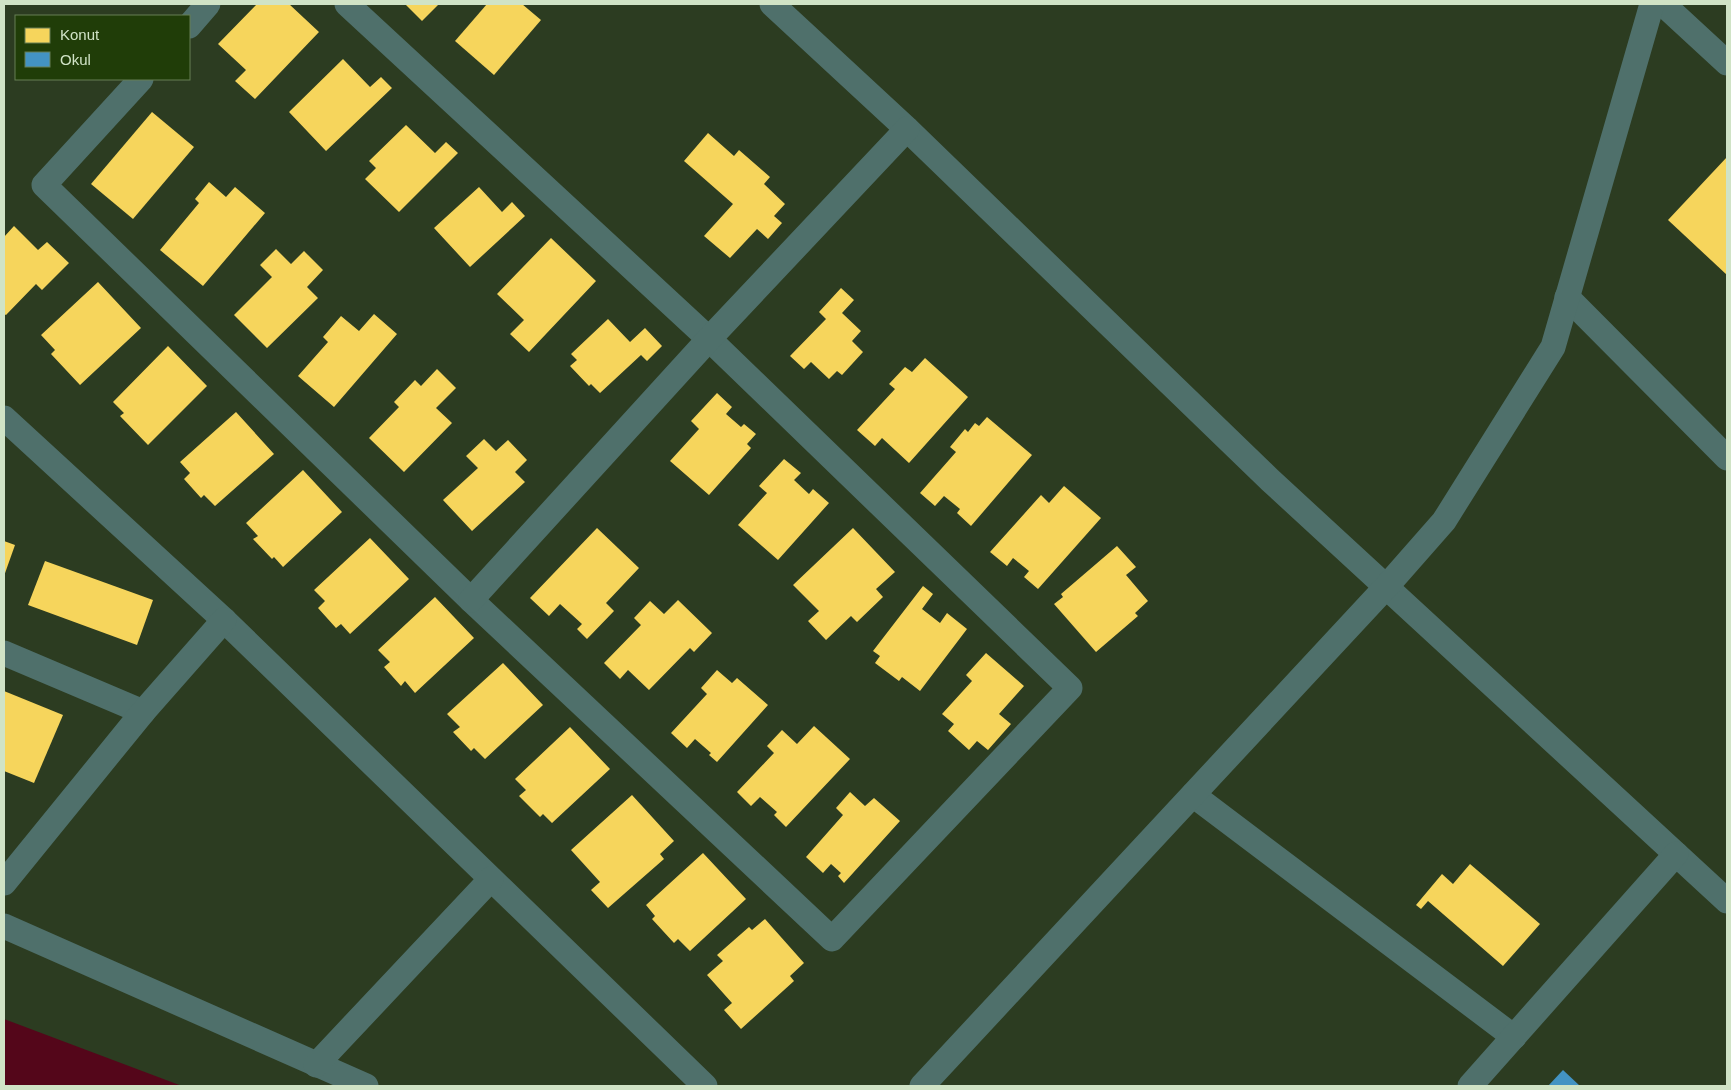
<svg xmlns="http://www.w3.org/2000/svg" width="1731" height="1090" font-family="Arial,sans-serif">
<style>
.water{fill:#54061a}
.homes{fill:#f6d55c}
.schools{fill:#4393c3}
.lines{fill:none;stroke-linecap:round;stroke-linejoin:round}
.minor{stroke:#4f706b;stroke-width:25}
</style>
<rect width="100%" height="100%" fill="#2c3c21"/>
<polygon class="water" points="4,1019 182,1086 4,1086"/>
<g class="homes">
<polygon points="257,4 289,4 319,32 255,99 235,81 246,70 218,44"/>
<polygon points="405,4 439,4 422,21"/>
<polygon points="487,4 522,4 541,20 494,75 455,41"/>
<polygon points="343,59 370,87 381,77 392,88 326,151 289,112"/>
<polygon points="152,112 194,147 133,219 91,184"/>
<polygon points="406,125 435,153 446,142 458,153 399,212 365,179 376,168 369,161"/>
<polygon points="708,133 734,156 739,150 770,177 764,184 785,204 774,216 782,223 768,239 757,229 730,258 704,236 733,204 684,161"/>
<polygon points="1727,157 1727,275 1668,220"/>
<polygon points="209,182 226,197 235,187 265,213 203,286 160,250 199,203 195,199"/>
<polygon points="479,187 502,212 512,202 525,216 470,267 434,228"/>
<polygon points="14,226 38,250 47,242 69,263 42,290 36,284 6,315 4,314 4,237"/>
<polygon points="551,238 596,281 529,352 510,334 524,320 497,294"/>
<polygon points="276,249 291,264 304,251 323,270 307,287 318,298 267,348 234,315 272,277 260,265"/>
<polygon points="98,282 141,328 80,385 51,354 55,350 41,335"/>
<polygon points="841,288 854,300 842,313 861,331 852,341 863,352 842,375 837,371 829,379 811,362 804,369 790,356 826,319 819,312"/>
<polygon points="374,314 397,334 334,407 298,376 328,342 323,337 341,316 359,331"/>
<polygon points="608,319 630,342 645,328 662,346 647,361 641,355 600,393 591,384 589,386 570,366 577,360 571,354"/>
<polygon points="168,346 207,386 148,445 120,416 124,413 113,402"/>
<polygon points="925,358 968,397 909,463 882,438 875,446 857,430 895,389 889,384 905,367 912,372"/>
<polygon points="437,369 456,388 436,408 452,423 404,472 369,438 399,407 394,402 415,380 421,386"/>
<polygon points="717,393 732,407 726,414 741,427 744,424 756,434 747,444 751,448 709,495 670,461 699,429 691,421"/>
<polygon points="236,412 274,454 215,506 204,495 201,498 184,479 190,473 180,462"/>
<polygon points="987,417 1032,455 971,526 957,513 960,509 944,496 935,506 920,493 956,452 950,447 965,429 968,432 975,423 979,426"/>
<polygon points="484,439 496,451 508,440 527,460 515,472 525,482 472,531 443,500 478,468 466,456"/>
<polygon points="784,459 801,473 794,480 809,494 813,489 829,503 778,560 738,525 767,493 759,486"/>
<polygon points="303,470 342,512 283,567 274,557 272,559 253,539 258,536 246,523"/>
<polygon points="1064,486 1101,518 1038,589 1024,577 1029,571 1013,558 1007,566 990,552 1041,495 1049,503"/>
<polygon points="597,528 639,568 606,603 614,611 587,639 577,629 582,624 560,604 549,616 530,598"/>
<polygon points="853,528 895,572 876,589 883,597 857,622 851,616 826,640 808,621 819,611 793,585"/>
<polygon points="370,538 409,579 350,634 341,624 336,628 318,608 325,601 314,590"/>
<polygon points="4,541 15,545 4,576"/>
<polygon points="1117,546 1136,567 1126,575 1148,601 1135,613 1138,616 1096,652 1054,604 1063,597 1061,594"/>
<polygon points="45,561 153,600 137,645 28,605"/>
<polygon points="923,586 933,594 922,609 940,623 947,613 967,629 920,691 902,677 899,681 875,663 880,656 873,651"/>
<polygon points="435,597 474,638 415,693 405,681 401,686 384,667 390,662 378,650"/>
<polygon points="678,600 712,633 694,652 690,648 649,690 628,670 620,679 604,663 641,625 634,618 650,601 664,614"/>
<polygon points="986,653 1024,686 999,714 1011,724 988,750 977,741 969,750 948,731 954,724 942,714 972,681 966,675"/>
<polygon points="503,663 543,705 485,759 474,748 471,751 453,732 460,727 447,714"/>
<polygon points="717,670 732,683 737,678 768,705 717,762 709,755 711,753 695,739 687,748 671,733 707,694 701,688"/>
<polygon points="4,691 63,715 34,783 4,771"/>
<polygon points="814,726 850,759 786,827 774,815 777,812 760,797 751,806 737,792 774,753 767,746 782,730 797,744"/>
<polygon points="570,727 610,769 552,823 543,814 540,817 519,796 526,790 515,779"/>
<polygon points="850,792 865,806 874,798 900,821 844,883 838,876 841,873 831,864 823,873 806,857 843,815 836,808"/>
<polygon points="632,795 674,841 660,854 664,859 608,908 591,890 600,882 571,850"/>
<polygon points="703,853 746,899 690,951 678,939 674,943 652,919 655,916 646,905"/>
<polygon points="1470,864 1540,924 1503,966 1428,901 1421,909 1416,905 1442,874 1453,884"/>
<polygon points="765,919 804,963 790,976 794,981 741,1029 724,1010 732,1003 707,975 723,961 717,955 749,927 752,930"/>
</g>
<polygon class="schools" points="1563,1070 1580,1086 1548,1086"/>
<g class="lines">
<g class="minor">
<polyline points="772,4 907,129 1270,480 1727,901"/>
<polyline points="1663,4 1727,63"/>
<polyline points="189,26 208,4"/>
<polyline points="141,79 44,185 471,600 832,939 1070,688 709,339 347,4"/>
<polyline points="1567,297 1727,458"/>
<polyline points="4,418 224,620 705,1086"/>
<polyline points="471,600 709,339 907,129"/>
<polyline points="4,653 143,712"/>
<polyline points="1193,795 1514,1037"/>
<polyline points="4,883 143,712 224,620"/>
<polyline points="4,926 366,1086"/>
<polyline points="316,1065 491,879"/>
<polyline points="922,1086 1386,587 1444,521 1553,347 1652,4"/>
<polyline points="1470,1086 1676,854"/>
</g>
</g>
<rect width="1731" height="1090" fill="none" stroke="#d0e3c6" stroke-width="10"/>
<rect x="15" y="15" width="175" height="65" fill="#203d08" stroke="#667f54"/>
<rect x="25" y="28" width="25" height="15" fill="#f6d55c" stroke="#667f54"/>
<text x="60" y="40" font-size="15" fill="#d0e3c6">Konut</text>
<rect x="25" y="52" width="25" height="15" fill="#4393c3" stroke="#667f54"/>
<text x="60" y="65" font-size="15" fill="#d0e3c6">Okul</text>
</svg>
